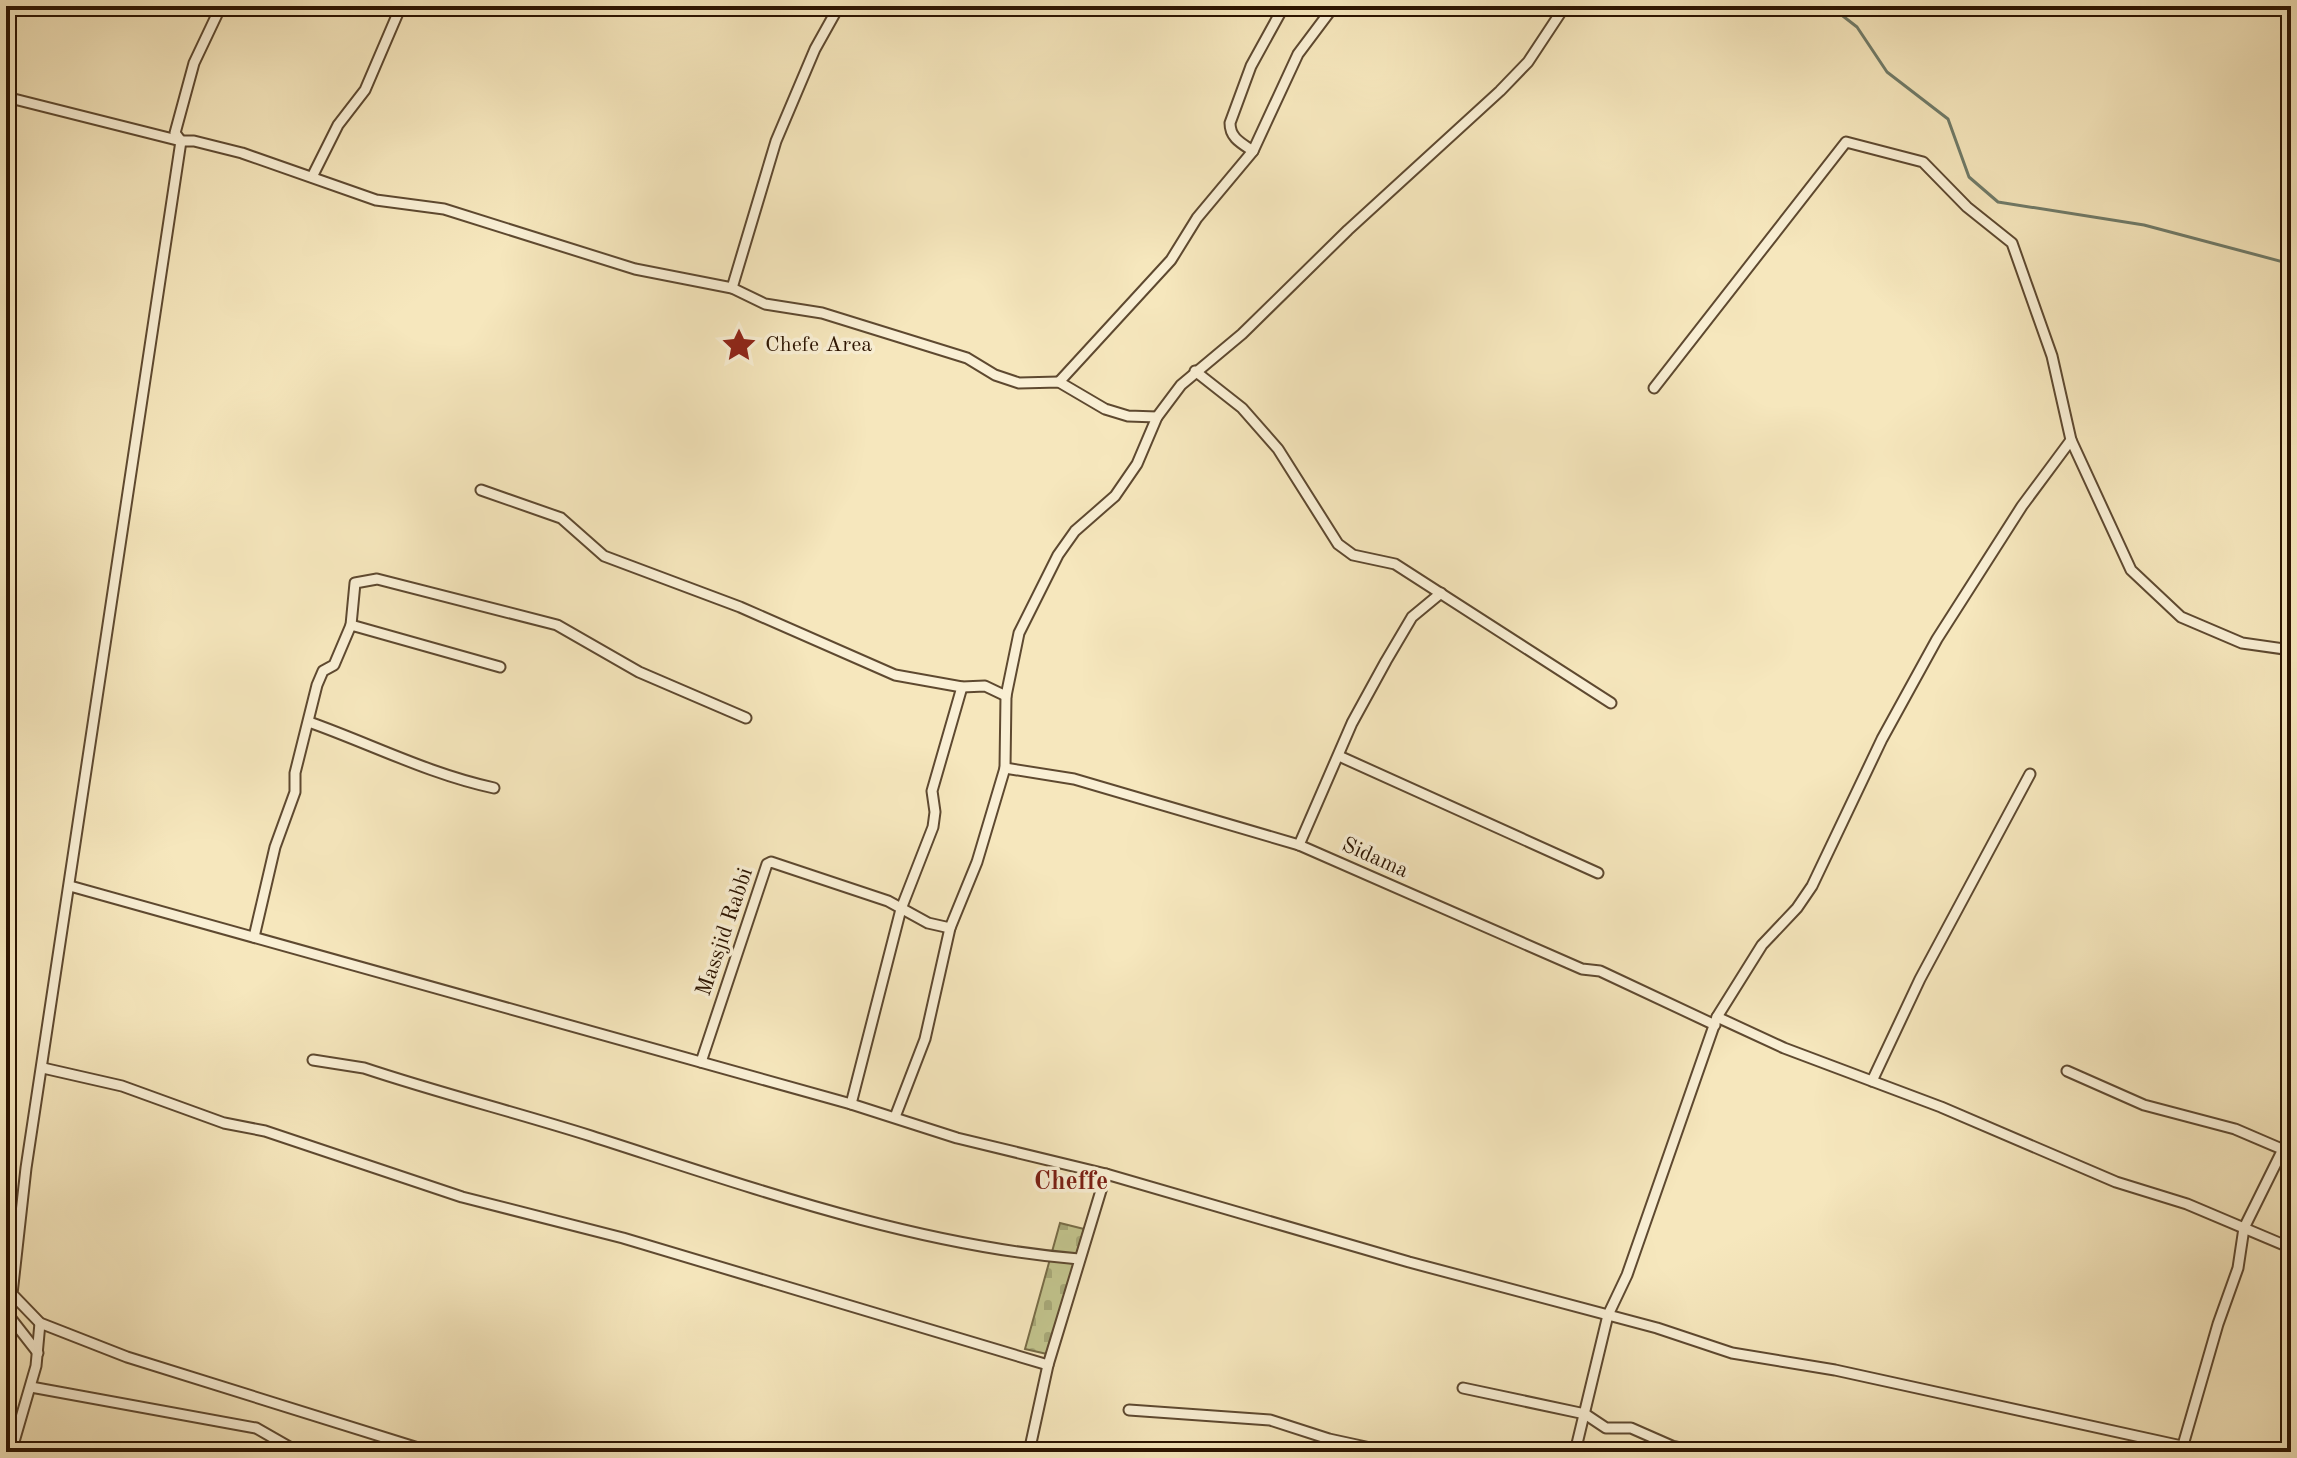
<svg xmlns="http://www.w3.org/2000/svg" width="2297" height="1458" font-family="'Old Standard TT',serif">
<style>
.cemetery{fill:url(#cemetery-stones);stroke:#776c47;stroke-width:2}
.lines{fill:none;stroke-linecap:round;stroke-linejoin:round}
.stream{stroke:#707b69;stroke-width:3}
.street-casing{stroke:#5e4930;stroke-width:13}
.street{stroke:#f9efd4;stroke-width:9}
.labels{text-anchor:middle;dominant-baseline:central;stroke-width:7;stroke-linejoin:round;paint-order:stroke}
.poi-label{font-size:22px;fill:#2c1401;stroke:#f9efd4;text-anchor:start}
.street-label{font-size:22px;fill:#2c1401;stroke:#f9efd4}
.quarter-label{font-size:26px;font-weight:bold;fill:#7a1f14;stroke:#f9efd4}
</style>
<defs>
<pattern id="cemetery-stones" width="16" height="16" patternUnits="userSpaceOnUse" patternTransform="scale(2)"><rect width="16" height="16" fill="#c2c48d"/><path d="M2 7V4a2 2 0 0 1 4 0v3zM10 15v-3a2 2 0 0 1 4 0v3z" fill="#a7a878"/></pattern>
</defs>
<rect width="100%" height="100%" fill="#f6e7bd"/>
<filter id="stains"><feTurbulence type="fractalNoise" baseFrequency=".0025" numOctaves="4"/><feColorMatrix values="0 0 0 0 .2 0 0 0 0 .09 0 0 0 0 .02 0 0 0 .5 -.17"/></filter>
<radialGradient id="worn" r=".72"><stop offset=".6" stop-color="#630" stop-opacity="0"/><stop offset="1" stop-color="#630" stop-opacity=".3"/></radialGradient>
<polygon class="cemetery" points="1060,1223 1084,1229 1047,1354 1025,1349"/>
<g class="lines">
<g class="stream">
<polyline points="1789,6 1795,12 1810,6"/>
<polyline points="1830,6 1857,27 1887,72 1948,119 1969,177 1998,202 2144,225 2291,264"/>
</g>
<g class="street-casing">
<g id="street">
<polyline points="221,6 194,63 175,133 181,141 26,1168 12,1294 40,1323 127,1357 431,1452"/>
<polyline points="6,97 181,141 194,141 242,153 376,200 444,209 635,269 732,288 765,304 822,313 967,358 995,375 1019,383 1059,382 1105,409 1128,416 1157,417"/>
<path d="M 1253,151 C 1241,143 1230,138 1230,123 L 1251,66 L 1284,6"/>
<polyline points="312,177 338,125 365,90 401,6"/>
<polyline points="732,288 776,141 815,49 839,6"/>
<polyline points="1195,371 1242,408 1278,449 1338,544 1353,555 1395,564 1611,703"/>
<polyline points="1059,382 1171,260 1197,218 1253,151 1298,54 1334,6"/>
<polyline points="2071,440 2131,570 2181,617 2242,643 2291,650"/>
<polyline points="481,490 561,518 604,556 740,607 895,675 962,687 985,686 1006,696"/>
<polyline points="351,625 355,583 377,579 557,625 639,672 746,718"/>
<path d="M 309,722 C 371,744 429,774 494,788"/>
<polyline points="1339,756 1598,873"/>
<polyline points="1005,768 1074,779 1299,845 1582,969 1600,971 1715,1025"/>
<polyline points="1299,845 1352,723 1386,661 1412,617 1441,593"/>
<polyline points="70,886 851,1104 957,1138 1106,1174 1409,1262 1657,1328 1732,1353 1835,1370 2209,1452"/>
<polyline points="254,937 275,847 295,792 295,773 317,685 323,671 334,665 351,625 500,667"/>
<polyline points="1717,1017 1784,1048 1941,1107 2116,1182 2187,1204 2291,1248"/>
<path d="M 313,1060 L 364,1068 C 439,1093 515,1112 591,1136 C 750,1187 911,1245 1079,1259"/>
<polyline points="701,1062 767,864 771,862 888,901 928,923 950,928"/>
<polyline points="43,1068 122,1086 224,1123 265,1131 462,1197 623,1238 1048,1365"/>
<polyline points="2067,1071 2144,1105 2235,1129 2291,1153"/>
<polyline points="1872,1081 1920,979 2030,774"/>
<polyline points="851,1104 901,909 933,827 935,812 932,791 962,687"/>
<polyline points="895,1117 925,1039 950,928 977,862 1005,768 1006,696 1019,633 1058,555 1075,531 1115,496 1137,464 1157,417 1181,385 1242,334 1348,230 1500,91 1528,62 1565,6"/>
<polyline points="6,1312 38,1353"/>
<polyline points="31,1387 256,1428 298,1452"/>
<polyline points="1463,1388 1585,1414 1606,1428 1631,1428 1672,1446 1699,1452"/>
<polyline points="1129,1410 1270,1420 1329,1439 1389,1452"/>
<polyline points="11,1452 36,1366 40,1323"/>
<polyline points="1029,1452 1048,1365 1106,1174"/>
<polyline points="1575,1452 1608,1315 1627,1275 1717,1017 1762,945 1797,908 1812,886 1882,739 1937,639 2022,506 2071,440 2052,356 2012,243 1967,207 1923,162 1846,142 1654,388"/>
<polyline points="2181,1452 2218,1324 2238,1268 2244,1228 2291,1133"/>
</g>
</g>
<use href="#street" class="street"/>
</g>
<defs>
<g id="sight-bare" transform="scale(2.76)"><path d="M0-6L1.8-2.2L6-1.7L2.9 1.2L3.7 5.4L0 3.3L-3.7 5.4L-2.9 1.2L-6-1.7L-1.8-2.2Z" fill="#8f2418" stroke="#f9efd4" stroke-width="2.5" paint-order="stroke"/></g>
</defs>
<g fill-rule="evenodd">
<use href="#sight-bare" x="739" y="345"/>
</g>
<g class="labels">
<g class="poi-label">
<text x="765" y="345">Chefe Area</text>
</g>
<g class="street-label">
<text transform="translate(1375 858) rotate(24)">Sidama</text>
<text transform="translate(725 932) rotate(-71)">Massjid Rabbi</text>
</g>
<g class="quarter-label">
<text x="1071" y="1182">Cheffe</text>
</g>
</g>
<rect width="2297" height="1458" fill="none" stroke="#f6e7bd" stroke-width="32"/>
<rect x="8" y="8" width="2281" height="1442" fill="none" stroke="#2c1401" stroke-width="4"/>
<rect x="16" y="16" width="2265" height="1426" fill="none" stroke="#2c1401" stroke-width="2"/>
<rect width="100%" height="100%" filter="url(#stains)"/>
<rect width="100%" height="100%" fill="url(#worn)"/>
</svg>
